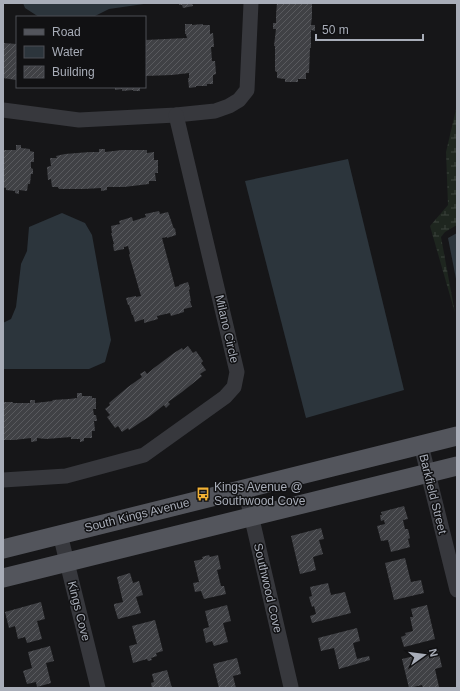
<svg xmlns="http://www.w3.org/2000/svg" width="460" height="691" font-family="Helvetica,sans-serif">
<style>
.wetland{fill:url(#wetland-marsh)}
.water{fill:#2c353c}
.building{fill:url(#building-hatch)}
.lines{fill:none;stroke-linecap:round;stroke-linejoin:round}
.minor{stroke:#37383d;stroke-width:15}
.major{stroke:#53555c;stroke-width:19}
.labels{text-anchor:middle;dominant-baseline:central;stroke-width:3;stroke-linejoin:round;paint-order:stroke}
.street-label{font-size:12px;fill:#a8adb8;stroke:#111113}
.poi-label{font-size:12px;fill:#a8adb8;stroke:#111113;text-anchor:start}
</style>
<defs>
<pattern id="wetland-marsh" width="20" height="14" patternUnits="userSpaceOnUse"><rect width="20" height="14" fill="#1e261f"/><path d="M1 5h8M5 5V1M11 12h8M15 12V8" fill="none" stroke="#3c433d"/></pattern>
<pattern id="building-hatch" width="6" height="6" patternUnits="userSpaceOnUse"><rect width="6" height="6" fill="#404145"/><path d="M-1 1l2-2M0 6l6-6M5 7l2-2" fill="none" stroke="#595a5e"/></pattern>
</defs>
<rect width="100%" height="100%" fill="#161618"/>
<polygon class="wetland" points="457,105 457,225 445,232 441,237 455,313 430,226 448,205 446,152"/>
<g class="water">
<polygon points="23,3 144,3 144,4 109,9 93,17 39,17 25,8"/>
<polygon points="348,159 404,390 306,418 245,181"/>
<polygon points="62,213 85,223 92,235 111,340 105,362 89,369 3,369 3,323 11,319 16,307 21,264 27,251 29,227"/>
<polygon points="457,233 457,284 448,238"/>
</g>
<g class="building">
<polygon points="179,3 192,3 193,6 183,8 182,5 179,5"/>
<polygon points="277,3 312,3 312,16 311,25 315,25 315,31 311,30 311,48 310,48 309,73 306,73 306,79 298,79 298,82 285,82 285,79 277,78 277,72 275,71 275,46 274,46 276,29 273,29 273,23 276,23 276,15"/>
<polygon points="185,24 192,24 192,25 203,24 203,25 210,25 210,34 213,33 214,47 211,47 212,61 215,61 216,74 213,75 213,84 207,84 207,86 196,86 196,87 189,88 188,78 189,78 189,73 172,75 145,76 145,40 187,38 186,34 185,34"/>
<polygon points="3,43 17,44 17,80 16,80 3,78"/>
<polygon points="115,87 140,87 140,91 133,91 133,90 122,91 122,89 115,90"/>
<polygon points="16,145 21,145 21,148 30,149 30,151 34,152 34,162 31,162 31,168 33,169 33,174 31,174 30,184 28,184 27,191 19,190 19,194 15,193 15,191 6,190 6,188 3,187 3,150 16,150"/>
<polygon points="99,149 105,149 105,152 122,150 147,150 147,153 154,152 154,160 158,160 158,173 155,173 156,181 149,181 149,184 124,187 107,187 107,190 101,191 101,188 84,189 59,189 58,187 52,187 51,179 48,180 47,167 51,166 50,158 57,158 56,156 65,154 90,152 99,152"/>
<polygon points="159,211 160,214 168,212 174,229 175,228 176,235 167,238 167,237 162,238 173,279 175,287 179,286 179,285 188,282 190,289 189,290 191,301 190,301 192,307 184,309 184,312 171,316 170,313 157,316 158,319 144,323 144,319 135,322 133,315 132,315 129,305 128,305 126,298 136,296 136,297 141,296 129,255 130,254 128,246 124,247 124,249 114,251 113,244 114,244 111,233 112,233 111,226 120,224 119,221 132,217 133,221 146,217 145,214"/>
<polygon points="188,346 193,353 196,351 203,361 201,363 206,370 200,374 202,376 182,392 168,402 170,404 166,408 164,405 150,416 129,430 128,428 122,432 118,426 115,428 107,417 110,415 105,409 110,405 109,403 128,387 142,377 140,374 145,371 147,374 154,368 174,353 182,348 183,350"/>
<polygon points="77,393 82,393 82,396 92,396 92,398 96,398 96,409 93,409 94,415 96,415 97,421 94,421 95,431 92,431 92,438 84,438 84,441 80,442 80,439 71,439 71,437 46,439 37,438 37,441 31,442 31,438 14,440 3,440 3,402 13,402 13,403 30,403 30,400 35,400 35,403 53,401 52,400 69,399 77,398"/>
<polygon points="404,506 408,519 403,520 405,529 408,529 410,538 408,539 410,547 391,552 388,540 381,541 377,526 385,524 384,520 381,521 380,515 382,515 381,512"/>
<polygon points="321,528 324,539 319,540 323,554 313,557 316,570 300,574 291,536"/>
<polygon points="209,555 210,557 218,555 221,569 217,570 221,586 224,586 226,594 204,599 201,591 195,592 193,583 199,582 194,561 203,559 202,557"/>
<polygon points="405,558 411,582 421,580 424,593 394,600 385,563"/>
<polygon points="130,573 133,583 139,581 143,595 136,597 141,613 118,619 114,606 114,604 123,602 117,577"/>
<polygon points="328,583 331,595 345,592 351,613 312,623 310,616 316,614 314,606 312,607 309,597 312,596 310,587"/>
<polygon points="41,602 45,619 37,621 42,639 27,643 25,637 18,639 15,626 9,628 5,612"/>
<polygon points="227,605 231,621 223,623 228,642 214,646 212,641 206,643 203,629 209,627 205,611"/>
<polygon points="427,605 435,639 404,647 401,637 406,635 405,633 413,631 410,617 413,617 411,609"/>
<polygon points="155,620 163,651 156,653 157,656 151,658 152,660 148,661 147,659 133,663 129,646 137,644 132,626"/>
<polygon points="357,628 360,641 353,643 357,659 369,656 370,660 339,669 334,648 321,651 318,638"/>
<polygon points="50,646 54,661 46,663 51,683 37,687 36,682 27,684 23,671 32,668 28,652"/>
<polygon points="438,650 442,667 435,669 439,687 435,688 423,688 422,685 409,688 402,659"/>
<polygon points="237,658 241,674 233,676 236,688 219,688 213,664"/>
<polygon points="167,670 172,688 152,688 151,683 154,682 152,674"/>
</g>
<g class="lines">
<g class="minor">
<polyline points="3,110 79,120 176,115 215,111 229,106 239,100 247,90 251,3"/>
<polyline points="421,445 457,590"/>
<polyline points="3,480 66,476 144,455 225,397 234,387 237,372 176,115"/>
<polyline points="245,489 291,687"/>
<polyline points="60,534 98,688"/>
</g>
<g class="major">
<polyline points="3,549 457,436"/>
<polyline points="3,578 457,466"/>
</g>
</g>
<defs>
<g id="bus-bare" transform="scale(1.08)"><path d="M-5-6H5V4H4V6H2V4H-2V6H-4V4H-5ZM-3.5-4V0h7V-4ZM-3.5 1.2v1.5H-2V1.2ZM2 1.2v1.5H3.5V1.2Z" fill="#f2b134" stroke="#111113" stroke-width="2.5" paint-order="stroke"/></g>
</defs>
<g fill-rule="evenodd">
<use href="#bus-bare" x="203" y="494"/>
</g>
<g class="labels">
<g class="street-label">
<text transform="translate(227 329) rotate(77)">Milano Circle</text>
<text transform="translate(433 494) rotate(76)">Barkfield Street</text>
<text transform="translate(137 515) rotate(-14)">South Kings Avenue</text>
<text transform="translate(268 588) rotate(77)">Southwood Cove</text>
<text transform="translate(79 611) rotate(76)">Kings Cove</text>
</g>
<g class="poi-label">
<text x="214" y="487">Kings Avenue @<tspan x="214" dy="14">Southwood Cove</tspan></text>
</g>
</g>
<rect width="460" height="691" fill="none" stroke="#a8adb8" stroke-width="8"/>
<rect x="16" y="16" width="130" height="72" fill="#111113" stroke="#4d4f55"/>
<rect x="24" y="29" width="20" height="6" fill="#53555c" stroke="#4d4f55"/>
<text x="52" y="36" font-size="12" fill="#a8adb8">Road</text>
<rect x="24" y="46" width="20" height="12" fill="#2c353c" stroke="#4d4f55"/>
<text x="52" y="56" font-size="12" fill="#a8adb8">Water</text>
<rect x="24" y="66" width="20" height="12" fill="url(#building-hatch)" stroke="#4d4f55"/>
<text x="52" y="76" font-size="12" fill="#a8adb8">Building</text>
<g transform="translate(424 655) rotate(76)" stroke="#111113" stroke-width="3" paint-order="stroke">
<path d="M0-3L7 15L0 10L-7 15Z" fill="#a8adb8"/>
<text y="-6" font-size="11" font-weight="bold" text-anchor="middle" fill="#a8adb8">N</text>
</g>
<path d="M316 34v6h107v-6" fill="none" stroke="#a8adb8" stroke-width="2"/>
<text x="322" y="34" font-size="12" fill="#a8adb8" stroke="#111113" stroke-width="3" paint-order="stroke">50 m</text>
</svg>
